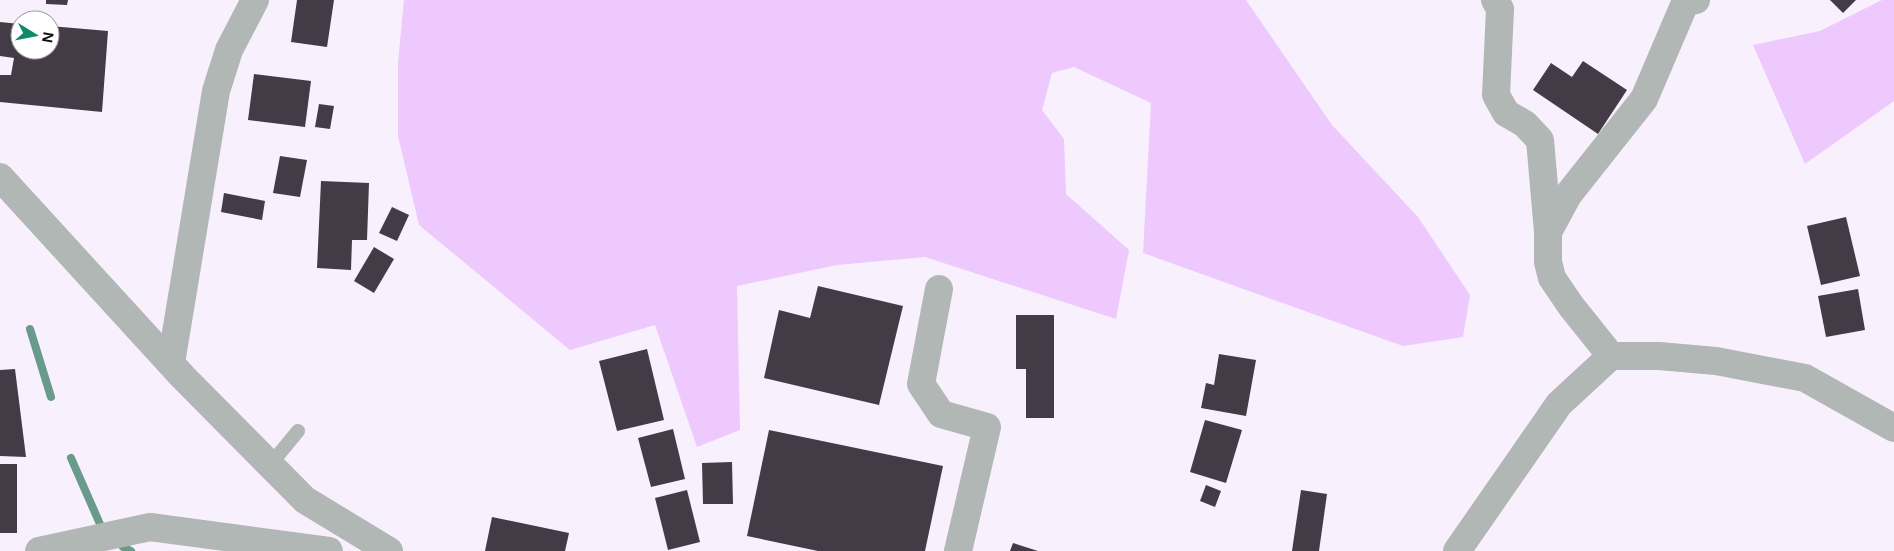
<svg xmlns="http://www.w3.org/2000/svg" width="1894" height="551" font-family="Inter,sans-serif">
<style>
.green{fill:#edc9fd}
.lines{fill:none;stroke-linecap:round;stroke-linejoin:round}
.stream{stroke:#699b8b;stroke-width:8}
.building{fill:#433c46}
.service{stroke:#b1b7b5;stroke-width:14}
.minor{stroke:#b1b7b5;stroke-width:28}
.tertiary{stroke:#b1b7b5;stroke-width:28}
</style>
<rect width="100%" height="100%" fill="#f9f0fd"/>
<g class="green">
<polygon points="404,0 1246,0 1332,125 1418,217 1470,295 1463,337 1403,346 1143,253 1151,103 1074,67 1052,73 1042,110 1064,139 1066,194 1129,250 1116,319 925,257 837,265 737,286 740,430 697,447 655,325 570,350 419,225 398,136 398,63"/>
<polygon points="1882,0 1894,0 1894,101 1805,164 1753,45 1820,31"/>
</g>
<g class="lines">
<g class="stream">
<polyline points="30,329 51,397"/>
<polyline points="71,458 100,524"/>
<polyline points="123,547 131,551"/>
</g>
</g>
<g class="building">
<polygon points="46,0 68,0 67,5 46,4"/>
<polygon points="297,0 334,0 327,47 291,42"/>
<polygon points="1830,0 1856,0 1843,13"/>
<polygon points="0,22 20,24 20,50 50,50 50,26 108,31 102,112 0,102 0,75 11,75 14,58 0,56"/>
<polygon points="1583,61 1627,90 1598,134 1533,90 1551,63 1572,77"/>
<polygon points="254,74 311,81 305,127 248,120"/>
<polygon points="319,104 334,106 330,129 315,127"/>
<polygon points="280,156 307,160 300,197 273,193"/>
<polygon points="321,181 369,183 367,240 352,240 351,270 317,268"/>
<polygon points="224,193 265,201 262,220 221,212"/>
<polygon points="392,207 409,215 397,241 379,233"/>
<polygon points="1846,217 1860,276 1821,285 1807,226"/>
<polygon points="374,247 394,259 374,293 354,281"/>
<polygon points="818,286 903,306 879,405 764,378 779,310 810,318"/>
<polygon points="1858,289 1865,330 1826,337 1818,296"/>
<polygon points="1016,315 1054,315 1054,418 1026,418 1026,369 1016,369"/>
<polygon points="647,349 664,420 617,431 599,361"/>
<polygon points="1219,354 1256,360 1246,416 1201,408 1206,383 1214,385"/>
<polygon points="15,369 26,457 0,456 0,370"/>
<polygon points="1205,420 1242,430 1226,483 1190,472"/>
<polygon points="673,429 685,479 651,487 638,438"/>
<polygon points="769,430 943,466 925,551 818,551 747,536"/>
<polygon points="732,462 733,504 703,504 702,463"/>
<rect x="0" y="464" width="17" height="69"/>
<polygon points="1206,485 1221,491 1215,507 1200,501"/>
<polygon points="687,490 700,542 668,550 655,498"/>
<polygon points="1301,490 1327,494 1319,551 1292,551"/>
<polygon points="492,517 569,533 565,551 485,551"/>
<polygon points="1013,543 1038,551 1010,551"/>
</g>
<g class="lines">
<polyline class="service" points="270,465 298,431"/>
<g class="minor">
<polyline points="1495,0 1500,9 1496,95 1506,113 1525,124 1540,140 1548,232"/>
<polyline points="939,289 921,384 941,414 987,427 958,551"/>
<polyline points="1611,356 1571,306 1552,278 1548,262 1548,232 1568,195 1644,99 1685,3 1696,0"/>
<polyline points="171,363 216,91 229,50 255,0"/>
<polyline points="39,551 150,527 329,551"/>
<polyline points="1457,551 1559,404 1611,356 1659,356 1716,361 1805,378 1894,428"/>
</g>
<polyline class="tertiary" points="0,177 183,377 305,500 389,551"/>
</g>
<g transform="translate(35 35) rotate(100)"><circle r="24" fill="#ffffff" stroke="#a1a0a2"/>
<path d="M0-4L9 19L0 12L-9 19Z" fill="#0e896b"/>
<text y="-8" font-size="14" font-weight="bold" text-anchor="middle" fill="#141116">N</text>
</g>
</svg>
